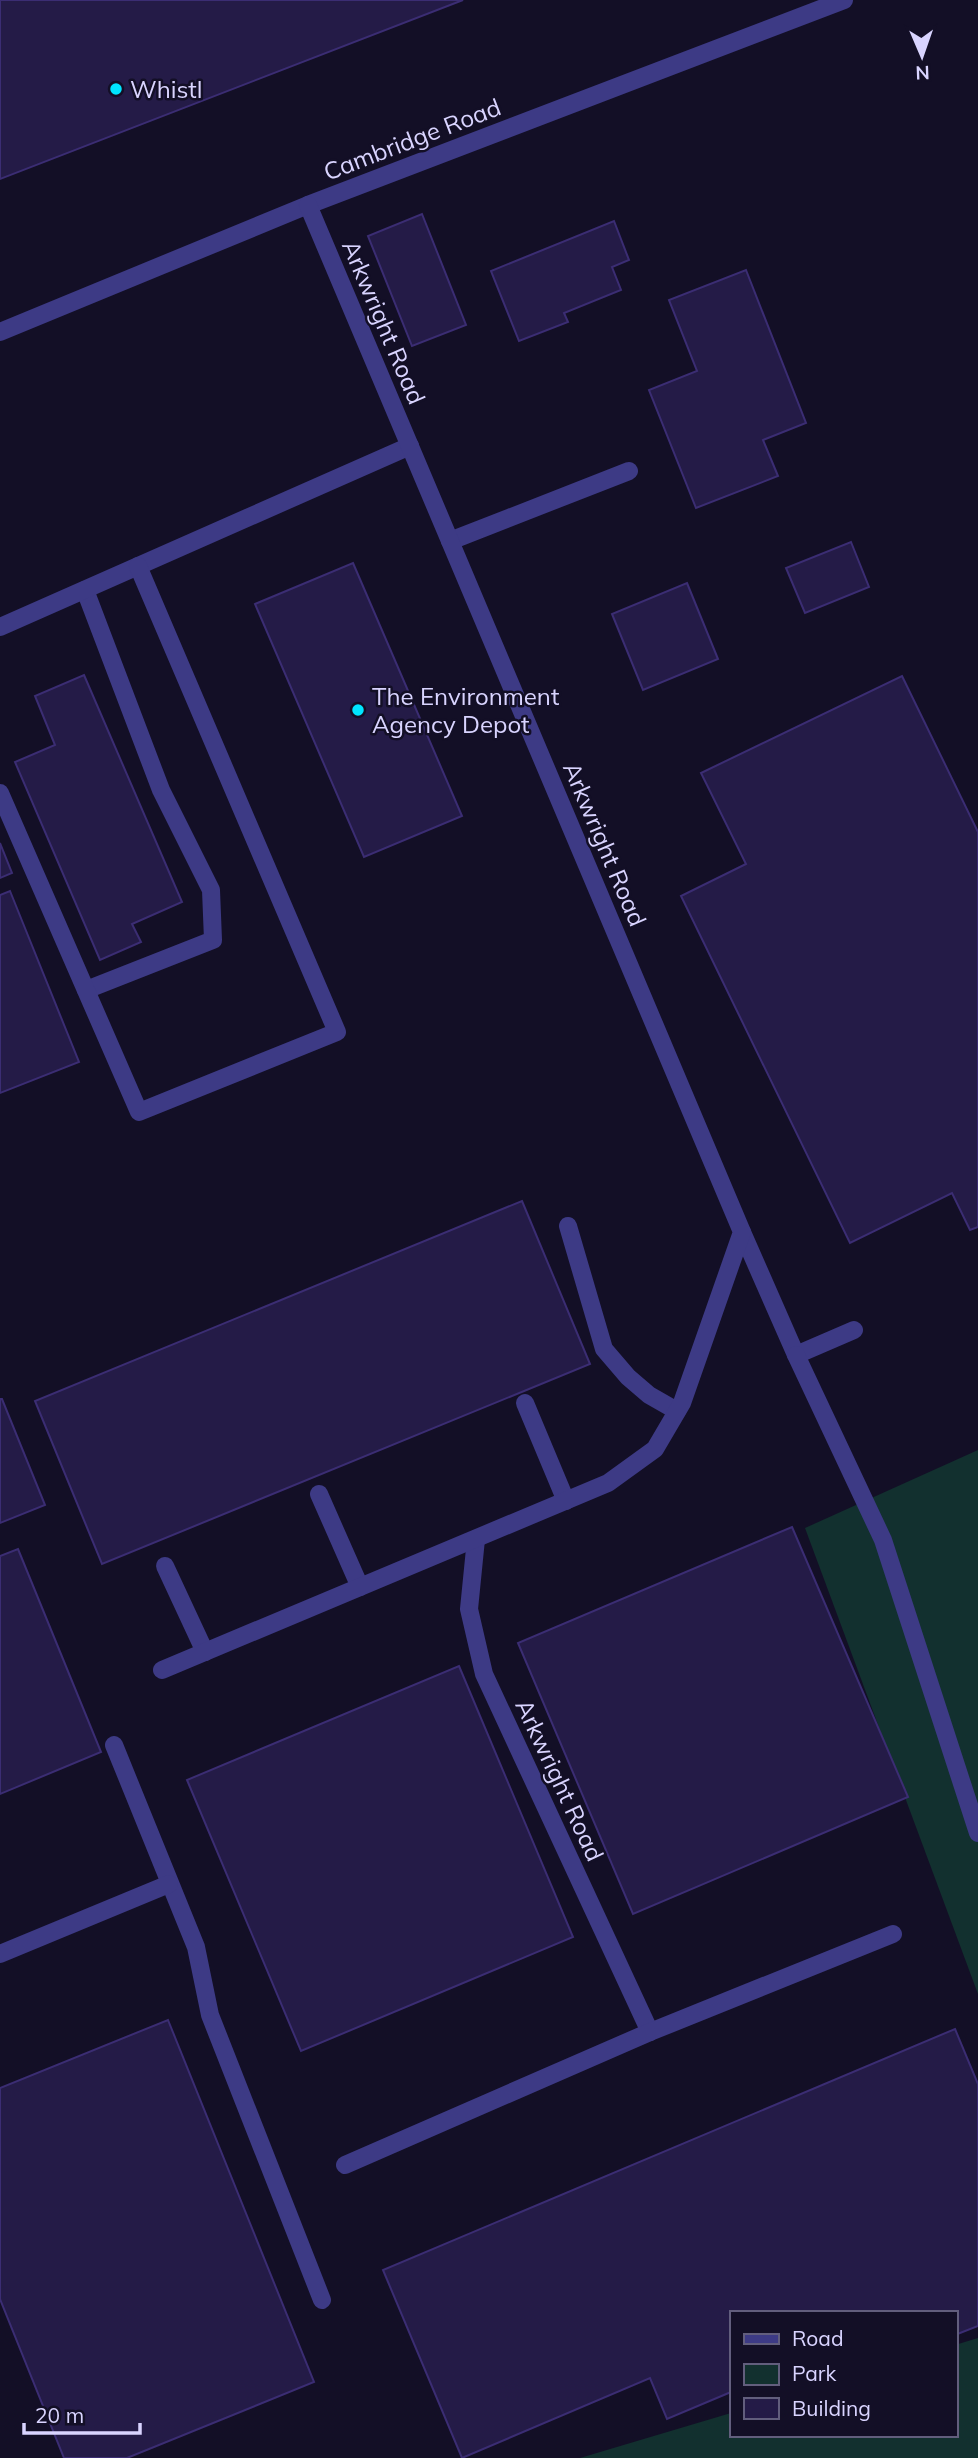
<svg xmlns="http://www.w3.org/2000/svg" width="978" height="2458" font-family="Mulish,sans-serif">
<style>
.green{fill:#12302f}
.building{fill:#241b47;stroke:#3b2d73;stroke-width:2}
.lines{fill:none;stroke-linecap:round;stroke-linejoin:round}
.minor{stroke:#3d3a85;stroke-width:18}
.poi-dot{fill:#00e5ff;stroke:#130f26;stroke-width:2.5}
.labels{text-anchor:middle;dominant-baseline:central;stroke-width:5;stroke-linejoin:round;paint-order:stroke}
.poi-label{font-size:24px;fill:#d9d4ff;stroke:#130f26;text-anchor:start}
.street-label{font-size:24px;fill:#d9d4ff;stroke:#130f26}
</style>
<rect width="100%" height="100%" fill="#130f26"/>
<g class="green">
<polygon points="978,1450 978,1994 805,1528"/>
<polygon points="978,2338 978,2458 580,2458 731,2413 731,2435 955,2435 955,2345"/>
</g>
<g class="building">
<polygon points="0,0 463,0 0,179"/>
<polygon points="422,214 466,325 412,346 368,236"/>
<polygon points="614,221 629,260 612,267 621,290 564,313 568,322 519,341 491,271"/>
<polygon points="746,270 806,423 763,440 778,476 696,508 649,390 697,371 669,300"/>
<polygon points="851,542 869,587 805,613 786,568"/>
<polygon points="353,563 462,816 364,857 255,604"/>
<polygon points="687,583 718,659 643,690 612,614"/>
<polygon points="84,675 182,902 132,924 141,942 100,960 15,762 55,745 35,696"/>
<polygon points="902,676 978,832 978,1227 970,1230 952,1193 850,1243 681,896 746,864 701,773"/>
<polygon points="0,843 12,873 0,878"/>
<polygon points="10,891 79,1062 0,1093 0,895"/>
<polygon points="522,1201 590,1364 102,1564 35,1401"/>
<polygon points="0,1399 2,1399 45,1505 0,1523"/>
<polygon points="792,1527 908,1797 633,1914 518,1643"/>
<polygon points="18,1549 101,1752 0,1794 0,1556"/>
<polygon points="459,1666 573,1937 301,2051 187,1780"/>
<polygon points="168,2020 314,2382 127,2458 64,2458 0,2299 0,2088"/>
<polygon points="955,2029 978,2084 978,2326 955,2335 955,2313 731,2313 731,2392 667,2419 650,2378 462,2458 383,2270"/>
</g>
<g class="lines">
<g class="minor">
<polyline points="0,332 308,205 844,0"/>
<polyline points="450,541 629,471"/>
<polyline points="85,590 161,790 211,890 213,940 86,990"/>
<polyline points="0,627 410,446"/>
<polyline points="0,793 139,1112 337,1032 138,566"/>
<polyline points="568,1226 604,1349 628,1377 649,1395 677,1411"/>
<polyline points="742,1232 796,1355 854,1330"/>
<polyline points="796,1355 883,1540 978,1833"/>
<polyline points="525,1403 566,1501"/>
<polyline points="319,1494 360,1587"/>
<polyline points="476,1539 469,1609 484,1674 650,2032"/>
<polyline points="165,1566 205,1652"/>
<polyline points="162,1670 608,1483 655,1449 682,1403 742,1232 308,205"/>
<polyline points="114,1745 196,1947 210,2015 322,2300"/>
<polyline points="0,1954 169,1884"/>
<polyline points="345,2165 650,2032 893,1934"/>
</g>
</g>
<g class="poi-dot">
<circle cx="116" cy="89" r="7"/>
<circle cx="358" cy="710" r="7"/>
</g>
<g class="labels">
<g class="poi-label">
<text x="130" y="89">Whistl</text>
<text x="372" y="696">The Environment<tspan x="372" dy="28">Agency Depot</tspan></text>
</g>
<g class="street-label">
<text transform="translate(412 139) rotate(-21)">Cambridge Road</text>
<text transform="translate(384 322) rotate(67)">Arkwright Road</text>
<text transform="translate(605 844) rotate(67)">Arkwright Road</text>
<text transform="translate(560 1780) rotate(65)">Arkwright Road</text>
</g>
</g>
<rect x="730" y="2311" width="228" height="126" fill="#130f26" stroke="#625e7d" stroke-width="2"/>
<rect x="744" y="2334" width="35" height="10" fill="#3d3a85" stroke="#625e7d" stroke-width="2"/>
<text x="792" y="2346" font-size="21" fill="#d9d4ff">Road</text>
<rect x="744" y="2364" width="35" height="21" fill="#12302f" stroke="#625e7d" stroke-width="2"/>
<text x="792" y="2381" font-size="21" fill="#d9d4ff">Park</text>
<rect x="744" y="2398" width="35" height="21" fill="#241b47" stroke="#625e7d" stroke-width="2"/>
<text x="792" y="2416" font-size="21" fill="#d9d4ff">Building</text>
<g transform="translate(922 56) rotate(178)" stroke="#130f26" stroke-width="5" paint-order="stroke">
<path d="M0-5L12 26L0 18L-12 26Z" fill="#d9d4ff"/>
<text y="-10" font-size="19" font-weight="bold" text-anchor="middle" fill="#d9d4ff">N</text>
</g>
<path d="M24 2423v10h116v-10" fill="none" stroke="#d9d4ff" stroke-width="3.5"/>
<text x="35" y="2423" font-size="21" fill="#d9d4ff" stroke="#130f26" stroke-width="5" paint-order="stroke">20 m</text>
</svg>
